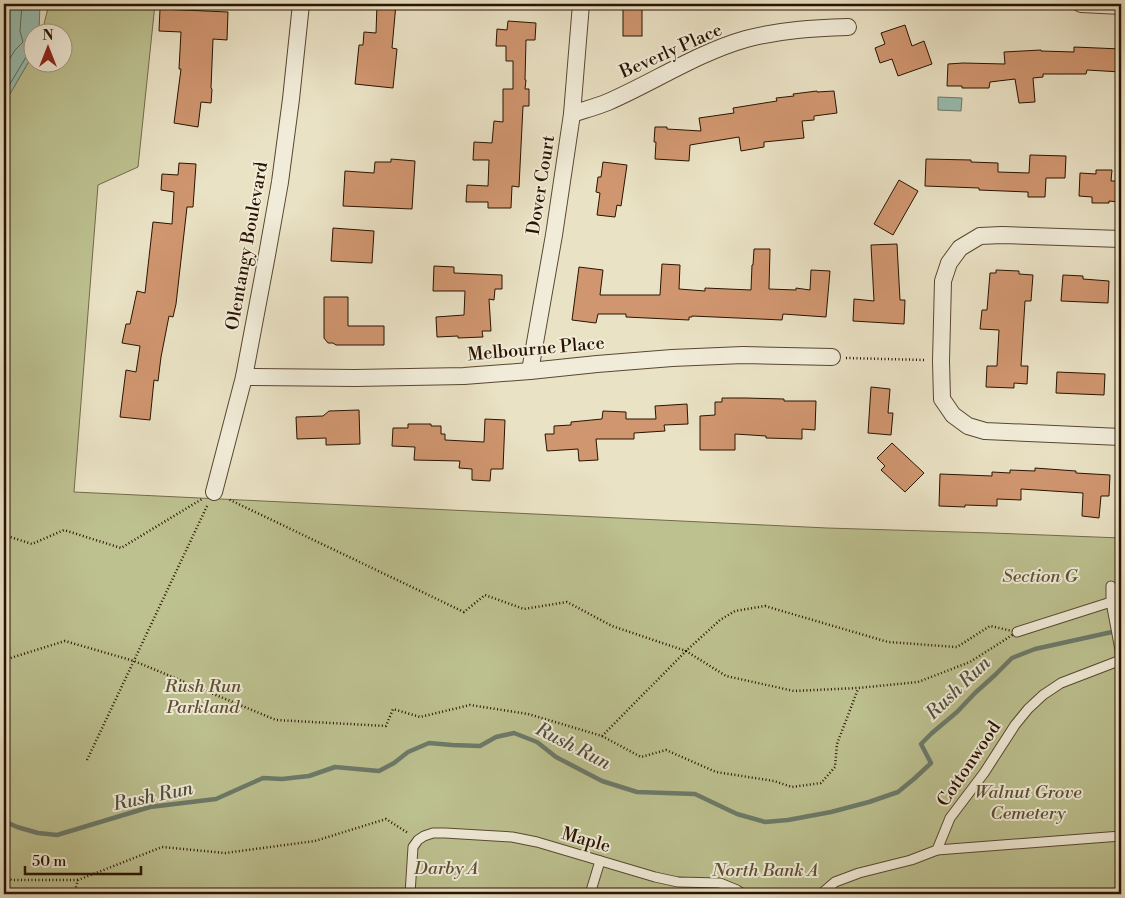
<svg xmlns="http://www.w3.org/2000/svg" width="1125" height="898" font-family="'Libre Bodoni',serif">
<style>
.green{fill:#bdc190;stroke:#736a48}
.water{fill:#98beb1;stroke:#6c7a6a}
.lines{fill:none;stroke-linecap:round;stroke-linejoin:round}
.shore{stroke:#606858;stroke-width:1}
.stream{stroke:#6c7a6a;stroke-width:4.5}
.building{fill:#d09670;stroke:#291300}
.lane-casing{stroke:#594731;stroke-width:11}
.street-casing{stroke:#594731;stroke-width:18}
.path{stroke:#291300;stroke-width:2.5;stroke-dasharray:1 2.5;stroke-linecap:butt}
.lane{stroke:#f1ecd9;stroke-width:9}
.street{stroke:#f1ecd9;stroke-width:16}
.labels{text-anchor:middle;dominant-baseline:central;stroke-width:4;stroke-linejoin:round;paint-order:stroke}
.street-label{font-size:18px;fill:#291300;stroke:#f1ecd9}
.park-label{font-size:18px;font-style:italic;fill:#5d5032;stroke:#f1ecd9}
.water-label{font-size:19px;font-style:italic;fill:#504f3e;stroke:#f1ecd9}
</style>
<rect width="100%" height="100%" fill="#eae2c5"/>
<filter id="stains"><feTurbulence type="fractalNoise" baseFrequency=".004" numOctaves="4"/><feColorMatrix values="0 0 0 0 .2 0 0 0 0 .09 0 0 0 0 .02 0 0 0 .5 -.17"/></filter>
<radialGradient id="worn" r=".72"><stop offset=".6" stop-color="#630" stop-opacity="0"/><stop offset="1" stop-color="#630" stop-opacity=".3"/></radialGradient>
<polygon class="green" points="49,4 155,4 138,167 98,185 74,492 827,528 992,533 1121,538 1121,894 4,894 4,104 32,56 32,62 62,62 62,32 42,32"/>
<g class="water">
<polygon points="4,4 40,4 39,32 32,32 32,56 4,104"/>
<polygon points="938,97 962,98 961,111 938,110"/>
</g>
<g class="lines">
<g class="shore">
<polyline points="4,68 15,50 23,42 20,31 22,4"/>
<polyline points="4,94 26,57 29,55 32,55"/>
</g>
<polyline class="stream" points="4,821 17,827 38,833 57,835 150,807 216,799 263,778 282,779 309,776 335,767 379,771 394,763 408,752 429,743 452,745 480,746 496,737 514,733 537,742 556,757 602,781 637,792 695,794 737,814 765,822 788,820 831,812 869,802 898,792 915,778 931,763 921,744 932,733 957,712 975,693 995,675 1012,658 1035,649 1121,630"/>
</g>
<g class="building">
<polygon points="377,4 396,4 392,48 397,49 393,88 355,84 359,45 363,45 364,32 376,33"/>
<rect x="623" y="4" width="19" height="32"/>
<polygon points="160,9 228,12 227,40 213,39 211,88 212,89 211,103 201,102 198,127 174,123 181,69 179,69 181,32 159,31"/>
<polygon points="508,21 536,23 535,40 526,40 525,80 526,80 525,89 529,89 529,106 523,106 519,187 512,186 511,208 488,208 488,202 466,202 467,185 488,186 489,160 473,160 474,142 492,143 494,121 503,122 503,89 513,89 513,61 506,61 506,46 496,46 497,29 507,30"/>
<polygon points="905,25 912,46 924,41 932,64 898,76 892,59 880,63 875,48 885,44 881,33"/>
<polygon points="1074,47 1121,49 1121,72 1087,70 1086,74 1043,74 1043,77 1033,78 1035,102 1019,103 1015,79 990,82 989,88 962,88 962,86 947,86 948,64 963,63 1005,64 1004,52 1041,50 1041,51 1074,52"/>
<polygon points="817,91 817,92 834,91 837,113 814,116 814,120 802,121 804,138 764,142 764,147 741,151 739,137 690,145 689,161 655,159 656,142 654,142 655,127 667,127 667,129 701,131 699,118 734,113 733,108 777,101 776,98 794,96 793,94"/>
<polygon points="1030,155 1066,156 1065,178 1046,178 1045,197 1028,197 1028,192 979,190 979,188 925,186 926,159 971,160 971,162 998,163 998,172 1029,173"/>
<polygon points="391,159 415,161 412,209 343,206 345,171 374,173 375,162 391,162"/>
<polygon points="603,162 627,165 621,206 617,205 615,217 597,215 600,193 596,192 598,177 601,177"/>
<polygon points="179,163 196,164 193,207 187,207 176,304 173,317 169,316 161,357 158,381 154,380 150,420 120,417 126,370 136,372 140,346 122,343 126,324 130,324 137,291 145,293 153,222 172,224 174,192 161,190 162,174 178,175"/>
<polygon points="1096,170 1112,170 1111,181 1119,181 1118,202 1109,201 1109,203 1092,203 1092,197 1079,196 1080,173 1096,174"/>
<polygon points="899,180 918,191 893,235 874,224"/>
<polygon points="333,228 374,231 372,263 331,261"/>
<polygon points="897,244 900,300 905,300 904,324 853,321 854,299 874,301 871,245"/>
<polygon points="754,249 770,249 769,289 796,290 796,288 810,290 811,270 830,271 826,317 783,314 782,320 692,316 692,317 689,317 689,320 626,317 626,314 598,314 596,323 572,320 579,267 603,270 600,295 660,295 662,264 680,265 679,289 705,291 705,288 751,290 752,265 753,265"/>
<polygon points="434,266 454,267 454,273 502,275 502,289 495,289 494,300 489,299 491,331 482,331 483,337 458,338 458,336 437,337 436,317 464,315 465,291 433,291"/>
<polygon points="996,270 1019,271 1019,274 1033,275 1031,301 1025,301 1021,366 1028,366 1027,384 1014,383 1014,388 986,387 987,366 997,366 999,330 980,329 982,310 987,310 990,273 996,273"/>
<polygon points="1063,275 1083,276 1083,279 1109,281 1108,303 1061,301"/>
<polygon points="324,297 348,297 348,326 384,326 384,345 336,345 333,343 328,343 324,338"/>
<polygon points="1057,372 1105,374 1104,395 1056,393"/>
<polygon points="871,387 890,389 888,413 893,413 891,435 868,433"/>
<polygon points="722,398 746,398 784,399 784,401 816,401 815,430 802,429 802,439 766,438 766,436 735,434 735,450 700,450 700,416 715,415 715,402 722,402"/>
<polygon points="687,404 688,424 664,425 665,431 634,433 634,439 596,439 598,460 579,461 578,449 547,451 545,434 554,434 554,426 571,425 571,422 602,419 603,411 626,412 626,419 656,419 655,406"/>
<polygon points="359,410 360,444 326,445 326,438 297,439 296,417 323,416 329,411"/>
<polygon points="485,419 505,420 503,469 491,469 490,481 472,480 472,469 459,468 460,461 414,460 415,447 392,446 393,428 408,428 408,424 431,424 431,426 441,426 441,434 445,434 445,440 484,442"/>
<polygon points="892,443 924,473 905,492 881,470 885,466 877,458"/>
<polygon points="1035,468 1076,471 1076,473 1110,475 1109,496 1101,496 1099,518 1082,516 1083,493 1021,489 1021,500 997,499 997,506 965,505 965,507 939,506 940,474 992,476 992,472 1010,473 1010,470 1035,471"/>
</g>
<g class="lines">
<g class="lane-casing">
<g id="lane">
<polyline points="1111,586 1111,602 1120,650 1121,682"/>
<polyline points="1017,632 1111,602"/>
<polyline points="937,850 1121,836"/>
<polyline points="410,894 413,847 418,840 424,836 433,833 445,833 512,837 537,842 655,877 678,882 720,883 737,890 743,894"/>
<polyline points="590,894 600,861"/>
<polyline points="821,894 835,882 859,873 911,860 937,850 950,818 984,773 1015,725 1028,709 1043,695 1061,683 1121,660"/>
</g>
</g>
<g class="street-casing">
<g id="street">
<polyline points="1081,4 1121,6"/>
<path d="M 572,114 C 584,110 596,107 608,102 C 654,82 697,53 746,39 C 780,30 814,28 848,27"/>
<polyline points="1121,239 1002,235 980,236 960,248 949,263 943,281 941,361 942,399 953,415 968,426 985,431 1121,437"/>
<polyline points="530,371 554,235 572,114 581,4"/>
<polyline points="244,377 355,378 464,376 530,371 597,364 672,358 743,355 832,357"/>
<polyline points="214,492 244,377 267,255 280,182 291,99 301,4"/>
</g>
</g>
<g class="path">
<polyline points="846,358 925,360"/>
<polyline points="4,535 32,544 64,530 121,548 202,499"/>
<polygon points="765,606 888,642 957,647 990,626 1017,632 970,662 918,682 858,688 794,691 726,676 686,651 720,620 735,611"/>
<polyline points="4,660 65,641 134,661 276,720 386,726 393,709 420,717 470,705 528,714 602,736 686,651 612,626 567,602 524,609 485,595 464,612 228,499"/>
<polyline points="602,736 641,757 666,750 716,772 774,781 792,787 821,783 835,767 837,744 858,689"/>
<polyline points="87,760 208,504"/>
<polyline points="4,877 12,880 78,880"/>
<polyline points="74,894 78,880 162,847 225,853 315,841 386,819 408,833"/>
</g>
<use href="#lane" class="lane"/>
<use href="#street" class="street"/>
</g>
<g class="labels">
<g class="street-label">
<text transform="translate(671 51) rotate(-24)">Beverly Place</text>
<text transform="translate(541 185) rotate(-81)">Dover Court</text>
<text transform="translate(247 246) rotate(-80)">Olentangy Boulevard</text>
<text transform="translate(536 349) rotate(-5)">Melbourne Place</text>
<text transform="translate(969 764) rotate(-56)">Cottonwood</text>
<text transform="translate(586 840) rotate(16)">Maple</text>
</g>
<g class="park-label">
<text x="1040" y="576">Section G</text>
<text x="203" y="686">Rush Run<tspan x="203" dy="21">Parkland</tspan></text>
<text x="1028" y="792">Walnut Grove<tspan x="1028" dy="21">Cemetery</tspan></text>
<text x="446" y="868">Darby A</text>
<text x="765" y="870">North Bank A</text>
</g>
<g class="water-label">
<text transform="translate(958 688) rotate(-44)">Rush Run</text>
<text transform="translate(573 746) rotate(27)">Rush Run</text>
<text transform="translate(153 796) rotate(-12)">Rush Run</text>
</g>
</g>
<rect width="1125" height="898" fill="none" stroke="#eae2c5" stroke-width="20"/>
<rect x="5" y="5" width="1115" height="888" fill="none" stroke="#291300" stroke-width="2.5"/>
<rect x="10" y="10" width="1105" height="878" fill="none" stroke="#291300"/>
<g transform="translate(48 48)"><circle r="24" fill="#f1ecd9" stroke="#a19582"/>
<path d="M0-4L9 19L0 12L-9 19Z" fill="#8f2418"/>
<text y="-8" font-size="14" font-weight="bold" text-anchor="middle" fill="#291300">N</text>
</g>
<path d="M25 866v8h116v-8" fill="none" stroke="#291300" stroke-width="2.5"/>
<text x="32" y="866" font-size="15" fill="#291300" stroke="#f1ecd9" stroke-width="4" paint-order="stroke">50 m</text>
<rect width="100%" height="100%" filter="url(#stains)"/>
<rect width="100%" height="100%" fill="url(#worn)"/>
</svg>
